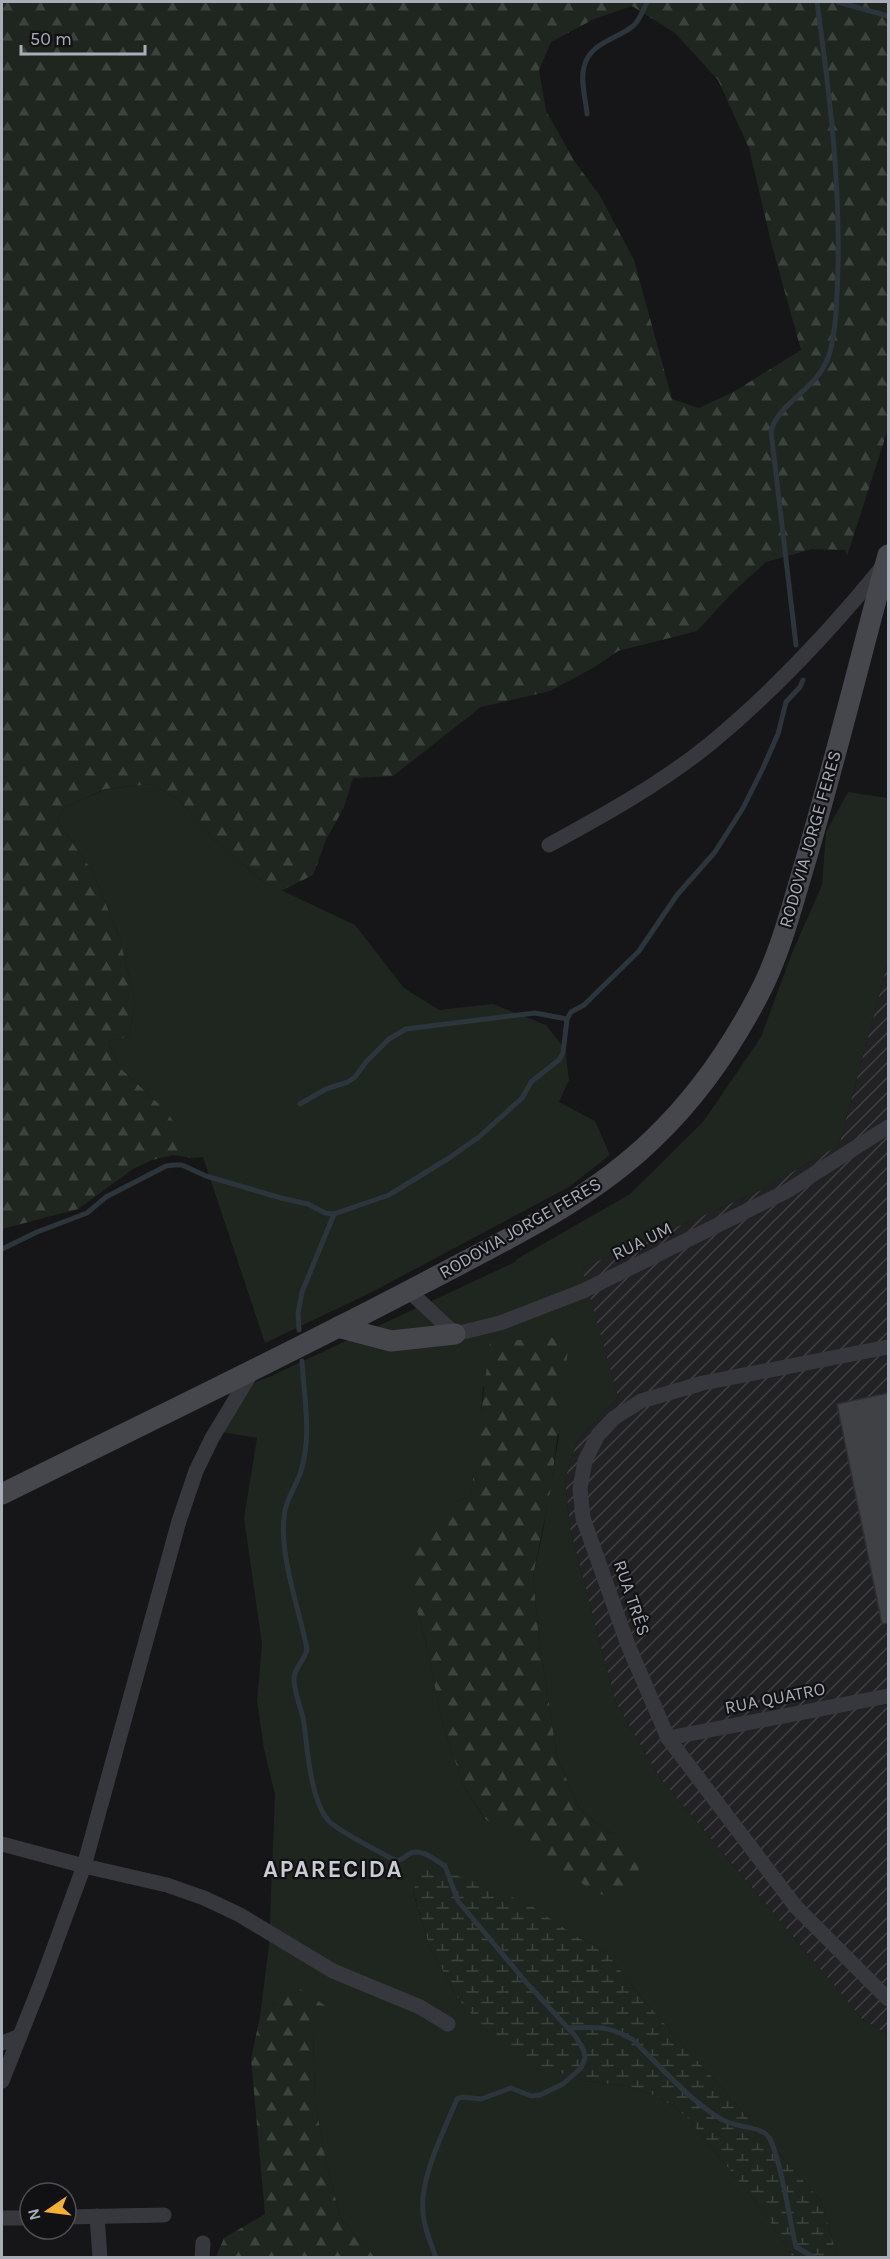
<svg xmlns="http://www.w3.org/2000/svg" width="890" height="2259" font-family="Karla,sans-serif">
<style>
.industrial{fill:url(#industrial-furrows)}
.grass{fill:#1e261f;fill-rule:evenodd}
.forest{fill:url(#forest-firs);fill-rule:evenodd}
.wetland{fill:url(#wetland-marsh)}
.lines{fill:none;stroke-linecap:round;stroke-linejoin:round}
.stream{stroke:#2c353c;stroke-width:5}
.building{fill:#404145;stroke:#303034;stroke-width:1.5}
.street{stroke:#37383d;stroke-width:15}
.secondary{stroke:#45474d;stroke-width:21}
.labels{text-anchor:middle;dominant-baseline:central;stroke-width:4.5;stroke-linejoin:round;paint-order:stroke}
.street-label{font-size:18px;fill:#a8adb8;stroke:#111113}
.district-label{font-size:24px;font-weight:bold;letter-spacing:1.5px;fill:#c9ccd4;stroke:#111113}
</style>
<defs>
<pattern id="industrial-furrows" width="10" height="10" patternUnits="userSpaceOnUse" patternTransform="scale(1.5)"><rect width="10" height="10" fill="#222225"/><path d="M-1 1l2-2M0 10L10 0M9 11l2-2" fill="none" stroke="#3f3f43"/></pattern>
<pattern id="forest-firs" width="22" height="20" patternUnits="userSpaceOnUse" patternTransform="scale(1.5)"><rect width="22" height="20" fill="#1e261f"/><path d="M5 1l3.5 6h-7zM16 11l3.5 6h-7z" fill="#3c433d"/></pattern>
<pattern id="wetland-marsh" width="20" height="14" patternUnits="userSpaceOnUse" patternTransform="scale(1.5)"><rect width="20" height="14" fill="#1e261f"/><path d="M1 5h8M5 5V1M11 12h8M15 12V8" fill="none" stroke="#3c433d"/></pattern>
</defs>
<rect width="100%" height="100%" fill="#161618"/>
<polygon class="industrial" points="888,962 888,2035 862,2019 659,1777 615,1701 570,1529 565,1479 577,1441 618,1397 581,1268 757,1192 839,1145"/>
<g class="grass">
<polygon points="152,784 178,799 213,839 264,882 355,925 404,988 439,1010 493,1004 546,1025 565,1049 569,1080 559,1102 595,1121 610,1155 569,1187 372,1292 265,1343 203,1157 192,1158 160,1105 120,1068 108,1041 129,1037 135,1002 120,939 93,872 57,821 65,807 106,789"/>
<path d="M 848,792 L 888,798 L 888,962 L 839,1145 L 757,1192 L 582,1268 L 618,1397 L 577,1441 L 565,1479 L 570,1529 L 615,1701 L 659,1777 L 862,2019 L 888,2035 L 888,2257 L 837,2257 L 822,2202 L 641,1997 L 606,1952 L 474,1884 L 425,1864 L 413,1892 L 429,1945 L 457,1997 L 498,2041 L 585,2081 L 628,2086 L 659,2097 L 686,2116 L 764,2212 L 793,2257 L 375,2257 L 341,2219 L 327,2167 L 315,2101 L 313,2033 L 278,2001 L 260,2017 L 269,1945 L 275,1795 L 264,1749 L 257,1701 L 262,1644 L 244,1518 L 257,1438 L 215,1431 L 238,1397 L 231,1392 L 271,1376 L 515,1262 L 517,1259 L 630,1194 L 703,1122 L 761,1037 L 792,953 L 822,885 L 826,832 ZM 483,1387 L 559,1435 L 542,1536 L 533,1576 L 538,1630 L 557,1757 L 579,1808 L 604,1830 L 620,1835 L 485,1820 L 463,1785 L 442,1722 L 426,1643 L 417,1611 L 457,1501 L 471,1495 L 480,1433 Z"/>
</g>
<g class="forest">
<path d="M 2,2 L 888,2 L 888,429 L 847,556 L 845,550 L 812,549 L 766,562 L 731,594 L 697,631 L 618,651 L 593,668 L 550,691 L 481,707 L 393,776 L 353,778 L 344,807 L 326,840 L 313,875 L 281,891 L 264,882 L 213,839 L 178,799 L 152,784 L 105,789 L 65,807 L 57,821 L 93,872 L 120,939 L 135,1002 L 129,1037 L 108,1041 L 120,1068 L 160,1105 L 179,1128 L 192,1158 L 173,1155 L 152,1160 L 133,1169 L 78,1209 L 2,1229 ZM 632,6 L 675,33 L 718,80 L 749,148 L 771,242 L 801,350 L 735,391 L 699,408 L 672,399 L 634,260 L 600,196 L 575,162 L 546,111 L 539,70 L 551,42 L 594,19 Z"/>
<polygon points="552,1338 569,1342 551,1487 533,1576 538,1630 557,1757 579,1808 604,1830 620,1835 640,1864 635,1884 623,1902 595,1892 485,1819 463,1785 442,1722 426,1643 417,1611 412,1557 437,1516 457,1501 471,1495 490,1342"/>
<polygon points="298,1988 326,2006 313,2033 315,2101 327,2167 341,2219 375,2257 216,2257 224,2238 265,2214 251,2059 260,2017 278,2001"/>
</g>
<polygon class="wetland" points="425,1863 527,1903 577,1937 606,1952 641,1997 822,2202 837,2257 793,2257 764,2212 686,2116 659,2097 628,2086 585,2081 539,2066 498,2041 464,2006 457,1997 429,1945 413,1891"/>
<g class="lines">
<g class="stream">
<polyline points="838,2 888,16"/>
<path d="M 587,114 C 586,100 580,81 584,67 C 590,42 616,40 633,26 C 640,20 643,10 647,2"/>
<path d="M 796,645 L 771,431 C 780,400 820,389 830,352 C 837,324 837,295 838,266 C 840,178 829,89 817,2"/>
<polyline points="300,1104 326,1089 348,1082 355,1077 366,1062 389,1039 406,1029 535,1013 567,1019"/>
<polyline points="2,1249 37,1232 87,1213 106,1197 166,1166 174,1165 182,1165 206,1176 281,1198 308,1204 325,1213 334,1214 389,1195 449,1158 479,1137 522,1098 532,1081 559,1060 563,1053 567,1019 571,1012 584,1005 639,951 677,895 715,852 743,808 763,768 778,734 786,702 800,687 803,680"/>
<polyline points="299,1330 298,1313 302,1292 334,1214"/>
<path d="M 302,1361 C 304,1397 312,1436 301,1471 C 296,1488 285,1499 284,1518 C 280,1559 299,1608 307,1649 C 305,1660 295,1667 294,1678 C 293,1690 302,1710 304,1723 C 307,1748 311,1803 329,1821 C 342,1834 379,1851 396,1861 C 403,1860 404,1857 409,1854 C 421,1847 435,1860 445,1866 L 458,1901 L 525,1981 L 576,2037 L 584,2051 L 585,2058 L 581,2068 L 563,2084 L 540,2095 L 531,2096 L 511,2088 L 481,2099 L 462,2097 L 457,2099 C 444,2131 419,2179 423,2213 C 424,2228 431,2243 436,2258"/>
<path d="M 568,2028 C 595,2027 609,2025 633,2040 C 661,2067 688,2099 721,2119 C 735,2128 761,2126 768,2136 C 780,2153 790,2223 796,2247 L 815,2258"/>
</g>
</g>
<polygon class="building" points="888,1393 888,1623 882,1624 837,1404"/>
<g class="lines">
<g class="street">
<path d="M 549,845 C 604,815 662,783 711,743 C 775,690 831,630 883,566"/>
<polyline points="409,1291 455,1334 500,1323 583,1291 787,1191 888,1127"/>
<polyline points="888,1347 703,1383 641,1401 614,1418 598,1435 585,1461 580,1489 583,1518 628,1645 668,1738 796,1907 888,1999"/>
<polyline points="668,1738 888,1696"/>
<polyline points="2,1844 84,1866 167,1885 204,1898 240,1915 333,1971 420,2007 448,2024"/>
<polyline points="2,2043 20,2036"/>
<polyline points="2,2081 41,1983 84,1866 179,1521 196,1471 212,1438 253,1370"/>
<polyline points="97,2216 100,2258"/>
<polyline points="66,2217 164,2215"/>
<polyline points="2,2218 30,2218"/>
<polyline points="202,2258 203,2243"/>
</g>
<g class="secondary">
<polyline points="338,1327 391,1341 455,1334"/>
<path d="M 2,1494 C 143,1424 285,1356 424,1283 C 503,1241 588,1202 653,1139 C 697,1097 731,1048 759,994 C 781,952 793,902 807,856 C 836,757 861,655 888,555"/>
</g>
</g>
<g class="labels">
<g class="street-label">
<text transform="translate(810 839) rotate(-74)">RODOVIA JORGE FERES</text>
<text transform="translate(520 1228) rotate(-30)">RODOVIA JORGE FERES</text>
<text transform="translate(642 1241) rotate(-26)">RUA UM</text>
<text transform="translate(632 1598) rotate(71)">RUA TRÊS</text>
<text transform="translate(775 1698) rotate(-11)">RUA QUATRO</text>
</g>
<g class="district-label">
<text x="333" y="1869">APARECIDA</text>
</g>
</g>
<rect width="890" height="2259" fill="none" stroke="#a8adb8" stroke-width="6"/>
<g transform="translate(48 2211) rotate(256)"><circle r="28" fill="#111113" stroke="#4d4f55" stroke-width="1.5"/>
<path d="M0-4.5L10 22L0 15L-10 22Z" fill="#f2b134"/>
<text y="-9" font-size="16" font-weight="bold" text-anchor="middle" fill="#a8adb8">N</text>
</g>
<path d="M21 45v9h124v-9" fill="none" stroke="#a8adb8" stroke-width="3"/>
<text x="30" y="45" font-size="18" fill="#a8adb8" stroke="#111113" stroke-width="4.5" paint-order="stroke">50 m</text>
</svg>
